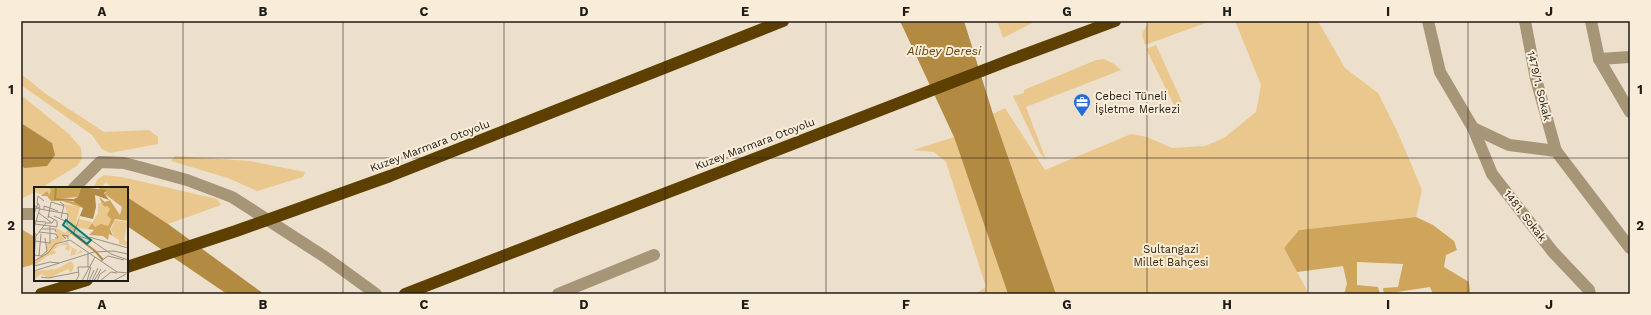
<svg xmlns="http://www.w3.org/2000/svg" width="1651" height="315" font-family="'Work Sans',sans-serif">
<style>
.green{fill:#eac78c}
.forest{fill:#cfa55c}
.water{fill:#b38a41}
.lines{fill:none;stroke-linecap:round;stroke-linejoin:round}
.street{stroke:#a79577;stroke-width:12}
.highway{stroke:#5d4000;stroke-width:12}
.highway-bridge{stroke:#5d4000;stroke-width:12}
.grid{fill:none;stroke:#1f1b15;stroke-width:1;stroke-opacity:0.55}
.labels{text-anchor:middle;dominant-baseline:central;stroke-width:4;stroke-linejoin:round;paint-order:stroke}
.street-label{font-size:11px;fill:#1f1b15;stroke:#f9edda}
.poi-label{font-size:11px;fill:#1f1b15;stroke:#f9edda;text-anchor:start}
.park-label{font-size:11px;fill:#382705;stroke:#f9edda}
.water-label{font-size:12px;font-style:italic;fill:#64470d;stroke:#f9edda}
.inset-river{fill:none;stroke:#b38a41;stroke-width:2}
.inset-road{fill:none;stroke:#9a9183;stroke-width:1}
.view{fill:#0f766e;fill-opacity:0.15;stroke:#0f766e;stroke-width:2}
.inset-edge{fill:none;stroke:#1f1b15;stroke-width:2}
.neatline{fill:none;stroke:#1f1b15;stroke-width:1.5}
.grid-label{font-size:13px;text-anchor:middle;font-weight:bold;fill:#1f1b15}
</style>
<rect width="100%" height="100%" fill="#ece0cd"/>
<g class="green">
<polygon points="997,21 1036,21 1003,38"/>
<polygon points="1149,21 1211,21 1145,45 1142,34"/>
<polygon points="1235,21 1318,21 1345,68 1378,93 1398,133 1422,190 1416,217 1299,230 1284,248 1309,294 1056,294 993,114 1005,108 1045,170 1131,134 1147,137 1172,148 1205,146 1224,138 1256,112 1261,85"/>
<polygon points="1156,45 1182,102 1174,105 1146,49"/>
<polygon points="1104,59 1114,64 1121,70 1026,107 1046,160 1040,153 1013,96 1024,93 1024,90 1096,60"/>
<polygon points="21,74 46,94 104,132 149,130 158,137 158,144 110,153 102,149 92,135 21,85"/>
<polygon points="21,95 69,134 81,148 82,159 77,166 41,188 35,188 35,192 21,199 21,165 24,168 52,143 21,123"/>
<polygon points="954,137 1008,294 975,294 986,287 946,162 934,152 913,150"/>
<polygon points="175,156 250,161 305,172 303,177 257,191 228,178 171,161"/>
<polygon points="104,175 122,177 217,199 221,205 168,224 127,197 127,188 114,188 106,183 100,188 93,188 97,180"/>
</g>
<g class="forest">
<polygon points="1416,217 1433,225 1454,241 1457,250 1446,255 1444,267 1469,282 1470,291 1469,294 1433,294 1430,287 1384,294 1383,288 1398,287 1403,264 1357,262 1357,285 1378,287 1380,294 1355,293 1344,294 1347,284 1343,266 1297,272 1284,248 1299,230"/>
<polygon points="21,229 35,237 35,264 21,268"/>
</g>
<g class="water">
<polygon points="900,21 964,21 993,114 1056,294 1008,294 954,137"/>
<polygon points="21,123 52,143 55,155 47,166 24,168 21,165"/>
<polygon points="127,197 168,224 264,294 227,294 127,226"/>
</g>
<g class="lines">
<g class="street">
<polyline points="1428,21 1440,72 1473,128 1509,145 1556,151 1630,248"/>
<polyline points="1525,21 1536,79 1556,151"/>
<polyline points="1591,21 1599,59 1630,57"/>
<polyline points="1599,59 1630,112"/>
<polyline points="1473,128 1492,174 1553,252 1589,290 1590,294"/>
<polyline points="74,188 100,162 124,163 143,168 187,180 232,197 325,257 376,294"/>
<polyline points="21,214 35,214"/>
<polyline points="558,294 654,255"/>
</g>
<g class="highway">
<polyline points="41,294 87,280"/>
<polyline points="405,294 1010,60 1115,21"/>
</g>
<polyline class="highway-bridge" points="127,267 236,231 390,176 783,21"/>
</g>
<path class="grid" d="M 183,21 L 183,294M 343,21 L 343,294M 504,21 L 504,294M 665,21 L 665,294M 826,21 L 826,294M 986,21 L 986,294M 1147,21 L 1147,294M 1308,21 L 1308,294M 1468,21 L 1468,294M 21,158 L 1630,158"/>
<defs>
<g id="office-pin" transform="scale(0.9)"><path d="M0 17L-7.5 6A9.5 9.5 0 1 1 7.5 6Z" fill="#286bd7" stroke="#f9edda"/><path d="M-6-3h4V-5.5h4V-3h4V5H-6ZM-1-4.5V-3h2v-1.5ZM-6 0V1H6V0Z" fill="#fff"/></g>
</defs>
<g fill-rule="evenodd">
<use href="#office-pin" x="1082" y="102"/>
</g>
<g class="labels">
<g class="street-label">
<text transform="translate(1539 86) rotate(76)">1479/1. Sokak</text>
<text transform="translate(755 144) rotate(-21)">Kuzey Marmara Otoyolu</text>
<text transform="translate(430 146) rotate(-21)">Kuzey Marmara Otoyolu</text>
<text transform="translate(1525 216) rotate(52)">1481. Sokak</text>
</g>
<g class="poi-label">
<text x="1095" y="96">Cebeci Tüneli<tspan x="1095" dy="13">İşletme Merkezi</tspan></text>
</g>
<g class="park-label">
<text x="1171" y="249">Sultangazi<tspan x="1171" dy="13">Millet Bahçesi</tspan></text>
</g>
<g class="water-label">
<text x="944" y="51">Alibey Deresi</text>
</g>
</g>
<g transform="translate(34 187)">
<rect width="94" height="94" fill="#ece0cd"/>
<path d="M 0,0 L 14,0 L 17,3 L 16,9 L 13,5 L 9,8 L 1,5 ZM 68,15 L 69,20 L 73,19 L 76,22 L 77,31 L 74,39 L 61,40 L 58,36 L 64,26 L 64,17 ZM 30,17 L 46,20 L 40,44 L 36,41 L 38,47 L 12,65 L 13,57 L 18,52 L 24,52 L 21,41 L 32,46 L 34,38 L 37,38 ZM 45,32 L 58,35 L 54,42 L 42,41 L 41,44 ZM 81,33 L 94,35 L 90,53 L 94,55 L 94,59 L 85,57 L 85,53 L 80,50 L 77,42 ZM 34,55 L 35,59 L 43,63 L 41,68 L 47,63 L 49,65 L 36,69 L 38,62 L 35,60 L 36,63 L 35,64 L 31,62 L 33,58 L 26,58 L 19,63 L 23,66 L 13,69 L 0,79 L 0,75 L 20,59 ZM 37,74 L 40,79 L 37,86 L 34,82 L 15,91 L 7,87 L 1,92 L 0,84 L 23,82 Z" fill="#eac78c"/>
<path d="M 14,0 L 47,0 L 44,10 L 21,12 L 42,15 L 49,21 L 28,14 L 17,14 L 13,9 L 7,9 L 13,4 L 15,8 L 17,3 ZM 64,0 L 94,0 L 94,34 L 81,32 L 76,42 L 79,49 L 75,47 L 74,53 L 69,49 L 55,48 L 60,43 L 54,42 L 58,36 L 61,40 L 67,37 L 74,39 L 77,32 L 73,28 L 76,22 L 73,19 L 70,20 L 65,10 L 71,15 L 76,13 L 86,28 L 88,20 L 71,7 L 72,3 L 67,4 Z" fill="#cfa55c"/>
<path d="M 47,0 L 73,3 L 70,6 L 75,13 L 61,8 L 62,20 L 59,32 L 46,29 L 40,48 L 39,46 L 49,21 L 38,13 L 44,10 Z" fill="#b38a41"/>
<path class="inset-river" d="M 22,0 L 21,12 L 39,13M 39,47 L 61,64 L 69,73"/>
<path class="inset-road" d="M 26,15 L 30,18 L 27,31M 3,16 L 4,9 L 10,14M 0,21 L 34,27 L 33,38M 10,22 L 10,19 L 24,24M 5,26 L 18,36M 0,27 L 4,16 L 6,20M 20,29 L 31,34M 14,31 L 17,15 L 30,19M 0,34 L 12,35M 1,37 L 23,40 L 23,34 L 14,29M 0,41 L 6,21 L 1,19M 8,42 L 21,42 L 22,45M 5,45 L 22,47 L 24,51 L 21,51M 0,46 L 2,47 L 0,72M 36,46 L 57,53 L 77,67 L 94,73M 2,49 L 12,36 L 18,36 L 21,32M 55,50 L 94,61M 32,52 L 28,48 L 34,49 L 34,52M 1,54 L 16,56 L 16,39M 54,66 L 54,80M 0,68 L 7,69 L 13,64 L 11,51M 5,69 L 7,47M 0,74 L 14,66 L 21,57 L 36,53 L 83,85 L 94,86M 67,74 L 74,69 L 90,73M 0,79 L 16,75 L 25,76M 0,84 L 60,65 L 79,64 L 94,67M 7,90 L 14,91 L 45,85M 42,94 L 45,88 L 44,80 L 56,80M 48,94 L 61,70M 53,94 L 57,80M 55,94 L 60,83M 58,94 L 64,81M 60,94 L 67,82M 63,94 L 66,87 L 72,83M 66,94 L 77,85 L 83,86M 79,94 L 92,87"/>
<path class="view" d="M 32,33 L 57,53 L 53,57 L 29,38 Z"/>
<rect width="94" height="94" class="inset-edge"/>
</g>
<rect width="1651" height="315" fill="none" stroke="#f9edda" stroke-width="44"/>
<rect x="22" y="22" width="1607" height="271" class="neatline"/>
<g class="grid-label">
<text x="102" y="16">A</text>
<text x="263" y="16">B</text>
<text x="424" y="16">C</text>
<text x="584" y="16">D</text>
<text x="745" y="16">E</text>
<text x="906" y="16">F</text>
<text x="1067" y="16">G</text>
<text x="1227" y="16">H</text>
<text x="1388" y="16">I</text>
<text x="1549" y="16">J</text>
<text x="11" y="94">1</text>
<text x="1640" y="94">1</text>
<text x="11" y="230">2</text>
<text x="1640" y="230">2</text>
<text x="102" y="309">A</text>
<text x="263" y="309">B</text>
<text x="424" y="309">C</text>
<text x="584" y="309">D</text>
<text x="745" y="309">E</text>
<text x="906" y="309">F</text>
<text x="1067" y="309">G</text>
<text x="1227" y="309">H</text>
<text x="1388" y="309">I</text>
<text x="1549" y="309">J</text>
</g>
</svg>
